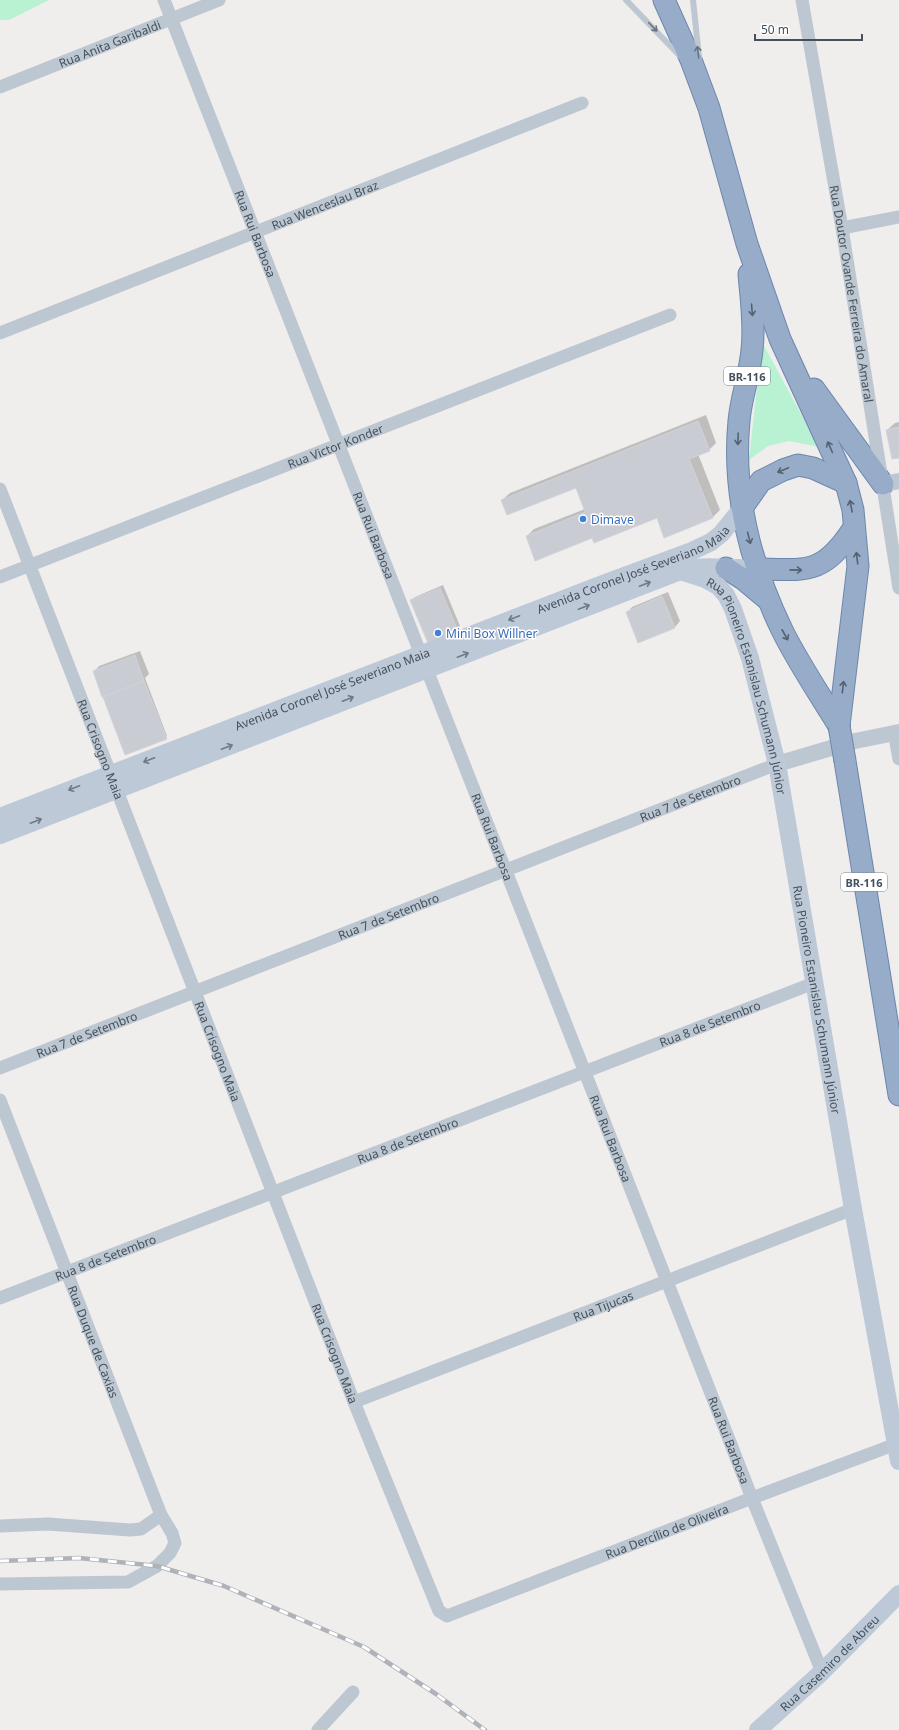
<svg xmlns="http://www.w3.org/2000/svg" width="899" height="1730" font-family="'Noto Sans',sans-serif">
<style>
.green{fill:#b8f2d2}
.shadow{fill:#0003}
.building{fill:#c9ccd3;stroke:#d1d3da}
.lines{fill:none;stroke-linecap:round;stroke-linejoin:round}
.trunk-casing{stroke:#6c87ac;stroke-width:23}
.service{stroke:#bdc7d1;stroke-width:6}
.minor{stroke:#bdc7d1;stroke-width:13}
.tertiary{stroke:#bdc7d1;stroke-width:16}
.secondary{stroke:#bec9d8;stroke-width:18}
.trunk{stroke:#96acc8;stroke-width:21}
.rail-casing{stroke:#afb2b9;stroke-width:4.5}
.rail{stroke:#fff;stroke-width:3;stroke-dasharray:9;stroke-linecap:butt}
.trunk-bridge-casing{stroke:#6c87ac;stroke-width:23;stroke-linecap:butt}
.trunk-bridge{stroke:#96acc8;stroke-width:21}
.oneway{stroke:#68747f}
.oneway2{stroke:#546272}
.oneway3{stroke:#6f7a87}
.shop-dot{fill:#3f7fe0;stroke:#fff;stroke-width:1.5}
.labels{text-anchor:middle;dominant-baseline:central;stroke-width:3;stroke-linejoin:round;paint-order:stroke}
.shield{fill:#fff;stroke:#7c848d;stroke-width:1}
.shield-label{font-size:11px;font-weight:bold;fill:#44505c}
.street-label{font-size:12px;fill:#44505c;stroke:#fff}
.shop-label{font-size:12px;fill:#366cbe;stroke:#fff;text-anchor:start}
</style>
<rect width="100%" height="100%" fill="#f0eded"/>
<g class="green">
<polygon points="0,0 49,0 9,20 0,20"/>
<polygon points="762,342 819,447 789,441 768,446 749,460"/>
</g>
<g class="shadow">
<polygon points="706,415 716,443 709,450 698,454 720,510 712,518 657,517 593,537 527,536 534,529 585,509 576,487 502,500 510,493"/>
<polygon points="899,422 899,457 887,430 895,423"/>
<polygon points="443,585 460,626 457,630 412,600 415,597"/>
<polygon points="668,592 680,621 675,627 638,642 627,613 632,607"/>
<polygon points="140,651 149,674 145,678 167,736 126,754 94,672 99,666"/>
</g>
<g class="building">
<polygon points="698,421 710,451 689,459 713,518 664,538 657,518 594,543 592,538 535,561 526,536 585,512 576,488 507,515 501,500"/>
<polygon points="899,427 899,458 892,459 886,430"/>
<polygon points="440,588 458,631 428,643 410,600"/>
<polygon points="662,596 675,628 638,643 626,612"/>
<polygon points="135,655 144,681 102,697 93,671"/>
<polygon points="144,681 167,739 125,755 103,697"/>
</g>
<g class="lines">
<g class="trunk-casing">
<g id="trunk">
<polyline points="664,0 691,60 709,108 747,244 780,339 846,483 853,510 858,566 839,726"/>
<path d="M 749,274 C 751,299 755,325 752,350 C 750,374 741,397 739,421 C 732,493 751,567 783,632 C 799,664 820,695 839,726"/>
<polyline points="814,389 883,484"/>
<polyline points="742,508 761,481 783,470 798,465 813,468 846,483"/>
<polyline points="726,568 743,579 767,599"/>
<path d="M 757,569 C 807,570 823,575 853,529"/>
<polyline points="845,761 899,1095"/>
</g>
</g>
<g class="service">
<polyline points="626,0 680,56"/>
<polyline points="693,0 699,57"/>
</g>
<g class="minor">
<path id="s1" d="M 164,0 L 752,1498 L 822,1672"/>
<path id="s2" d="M 802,0 L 842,228 L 899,588"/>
<path id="s3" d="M 0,87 L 219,0"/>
<polyline points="842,228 899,217"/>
<path id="s4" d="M 0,333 L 582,103"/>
<path id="s5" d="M 0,489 L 354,1402 L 439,1611 L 447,1616 L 752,1498 L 896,1444"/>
<path id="s6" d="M 0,577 L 670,315"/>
<polyline points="894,732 899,759"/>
<path id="s7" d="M 0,1068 L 777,764"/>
<path id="s8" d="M 0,1100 L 161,1515 L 172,1533 L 175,1543 L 170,1553 L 157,1566 L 128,1582 L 0,1584"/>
<path id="s9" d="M 0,1298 L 814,983"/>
<path id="s10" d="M 354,1402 L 853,1209"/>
<polyline points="0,1526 48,1524 130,1530 141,1529 161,1515"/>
<polyline points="318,1730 353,1692"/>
</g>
<g class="tertiary">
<polyline points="883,484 899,481"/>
<polyline points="777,764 855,741 899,732"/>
</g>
<g class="secondary">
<path id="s11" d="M 680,571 L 705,579 L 718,586 L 726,595 L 733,609 L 750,658 L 777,764 L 853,1209 L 899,1461"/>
<path id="s12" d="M 0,817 L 603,584 L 692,551 L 711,542 L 721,534 L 742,508"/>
<path d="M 0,835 L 680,571 C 699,565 720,568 740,568"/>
<path id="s13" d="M 758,1730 L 822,1672 L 899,1594"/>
</g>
<use href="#trunk" class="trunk"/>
<g class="rail-casing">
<polyline id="rail" points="0,1561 79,1558 157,1566 224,1586 364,1647 436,1694 485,1730"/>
</g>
<use href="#rail" class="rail"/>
<g class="trunk-bridge-casing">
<polyline id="trunk-bridge" points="839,726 845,761"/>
</g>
<use href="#trunk-bridge" class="trunk-bridge"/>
</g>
<defs><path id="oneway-shaft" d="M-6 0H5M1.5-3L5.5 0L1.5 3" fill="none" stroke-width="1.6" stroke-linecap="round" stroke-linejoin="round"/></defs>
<g class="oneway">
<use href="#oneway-shaft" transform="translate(653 27) rotate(46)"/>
<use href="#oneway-shaft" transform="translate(698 52) rotate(-97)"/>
</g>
<g class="oneway2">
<use href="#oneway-shaft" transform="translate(752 310) rotate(85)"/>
<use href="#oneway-shaft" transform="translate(738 439) rotate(92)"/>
<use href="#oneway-shaft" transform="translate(830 447) rotate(-114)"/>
<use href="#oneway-shaft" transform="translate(783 470) rotate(157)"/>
<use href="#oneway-shaft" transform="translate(851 506) rotate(-101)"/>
<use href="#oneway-shaft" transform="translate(749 538) rotate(76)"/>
<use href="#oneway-shaft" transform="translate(857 558) rotate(-97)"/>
<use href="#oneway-shaft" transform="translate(796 570) rotate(1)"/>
<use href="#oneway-shaft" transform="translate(785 635) rotate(61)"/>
<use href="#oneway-shaft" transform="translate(843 687) rotate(-83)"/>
</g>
<g class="oneway3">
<use href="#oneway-shaft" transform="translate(645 584) rotate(-21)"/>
<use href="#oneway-shaft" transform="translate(584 607) rotate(-21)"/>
<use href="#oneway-shaft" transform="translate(514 618) rotate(159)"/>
<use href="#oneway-shaft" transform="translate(463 655) rotate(-21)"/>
<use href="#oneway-shaft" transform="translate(348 699) rotate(-21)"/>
<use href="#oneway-shaft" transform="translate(227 747) rotate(-21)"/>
<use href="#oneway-shaft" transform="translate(149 760) rotate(159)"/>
<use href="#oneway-shaft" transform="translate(74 788) rotate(159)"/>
<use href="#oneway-shaft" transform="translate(36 821) rotate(-21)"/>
</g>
<g class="shop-dot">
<circle cx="583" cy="519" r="4"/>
<circle cx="438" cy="633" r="4"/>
</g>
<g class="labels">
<g class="shield">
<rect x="724" y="367" width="46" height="18" rx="3"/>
<rect x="841" y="873" width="46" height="18" rx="3"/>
</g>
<g class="shield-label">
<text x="747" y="376">BR-116</text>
<text x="864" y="882">BR-116</text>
</g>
<g class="street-label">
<text stroke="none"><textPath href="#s3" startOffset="118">Rua Anita Garibaldi</textPath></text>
<text stroke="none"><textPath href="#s4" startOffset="349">Rua Wenceslau Braz</textPath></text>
<text stroke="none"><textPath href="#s1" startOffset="251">Rua Rui Barbosa</textPath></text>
<text stroke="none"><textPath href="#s2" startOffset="298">Rua Doutor Ovande Ferreira do Amaral</textPath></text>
<text stroke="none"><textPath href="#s6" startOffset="360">Rua Victor Konder</textPath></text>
<text stroke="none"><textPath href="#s1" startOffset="575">Rua Rui Barbosa</textPath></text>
<text stroke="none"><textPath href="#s12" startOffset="680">Avenida Coronel José Severiano Maia</textPath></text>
<text stroke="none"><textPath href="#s12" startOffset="356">Avenida Coronel José Severiano Maia</textPath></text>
<text stroke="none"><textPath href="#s11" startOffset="145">Rua Pioneiro Estanislau Schumann Júnior</textPath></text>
<text stroke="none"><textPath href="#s5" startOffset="279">Rua Crisogno Maia</textPath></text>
<text stroke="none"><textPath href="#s7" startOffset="741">Rua 7 de Setembro</textPath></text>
<text stroke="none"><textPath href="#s1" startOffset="899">Rua Rui Barbosa</textPath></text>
<text stroke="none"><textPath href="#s7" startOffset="417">Rua 7 de Setembro</textPath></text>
<text stroke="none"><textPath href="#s11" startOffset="469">Rua Pioneiro Estanislau Schumann Júnior</textPath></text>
<text stroke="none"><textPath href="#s9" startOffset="761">Rua 8 de Setembro</textPath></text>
<text stroke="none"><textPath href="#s7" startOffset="93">Rua 7 de Setembro</textPath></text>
<text stroke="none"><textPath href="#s5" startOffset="603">Rua Crisogno Maia</textPath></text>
<text stroke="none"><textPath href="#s1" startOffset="1223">Rua Rui Barbosa</textPath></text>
<text stroke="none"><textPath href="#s9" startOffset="437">Rua 8 de Setembro</textPath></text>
<text stroke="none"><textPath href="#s9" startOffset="113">Rua 8 de Setembro</textPath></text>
<text stroke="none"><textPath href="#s10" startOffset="267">Rua Tijucas</textPath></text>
<text stroke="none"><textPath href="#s8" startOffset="259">Rua Duque de Caxias</textPath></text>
<text stroke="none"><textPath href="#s5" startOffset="927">Rua Crisogno Maia</textPath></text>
<text stroke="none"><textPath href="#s1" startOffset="1547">Rua Rui Barbosa</textPath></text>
<text stroke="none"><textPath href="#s5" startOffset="1450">Rua Dercílio de Oliveira</textPath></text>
<text stroke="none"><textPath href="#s13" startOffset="98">Rua Casemiro de Abreu</textPath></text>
</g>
<g class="shop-label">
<text x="591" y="519">Dimave</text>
<text x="446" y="633">Mini Box Willner</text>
</g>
</g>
<path d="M755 34v6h107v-6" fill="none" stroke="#44505c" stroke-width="2"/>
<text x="761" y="34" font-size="12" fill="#44505c" stroke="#ffffff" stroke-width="3" paint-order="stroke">50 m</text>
</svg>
